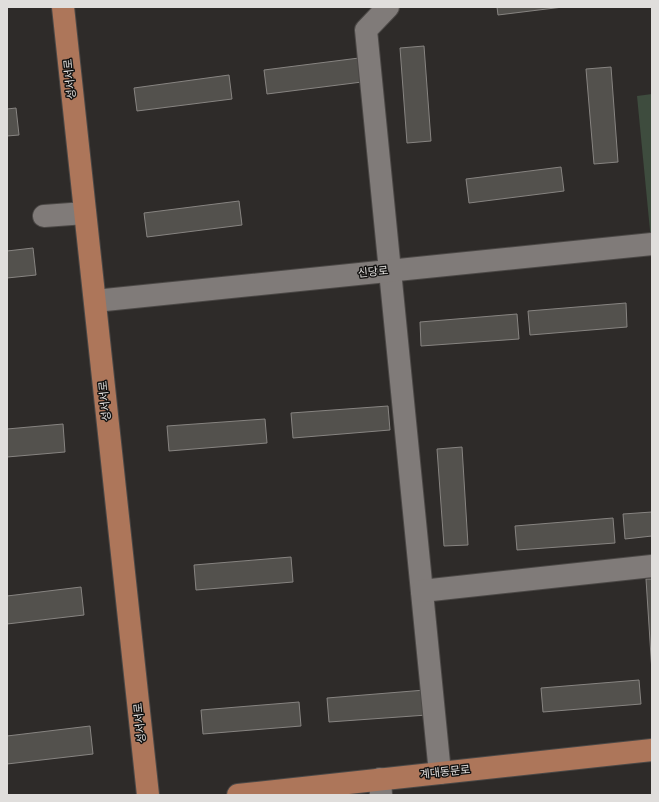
<svg xmlns="http://www.w3.org/2000/svg" width="659" height="802" font-family="Roboto,'Noto Sans KR',sans-serif">
<style>
.green{fill:#3e4c3e}
.building{fill:#53514d;stroke:#878481}
.lines{fill:none;stroke-linecap:round;stroke-linejoin:round}
.minor-casing{stroke:#4b4846;stroke-width:24}
.major-casing{stroke:#4b4846;stroke-width:24}
.minor{stroke:#807b79;stroke-width:22}
.major{stroke:#ad765a;stroke-width:22}
.labels{text-anchor:middle;dominant-baseline:central;stroke-width:3;stroke-linejoin:round;paint-order:stroke}
.street-label{font-size:11px;fill:#e0dedc;stroke:#151413}
</style>
<rect width="100%" height="100%" fill="#2e2b29"/>
<polygon class="green" points="652,94 652,251 637,96"/>
<g class="building">
<polygon points="497,7 563,7 498,15"/>
<polygon points="424,46 431,141 407,143 400,48"/>
<polygon points="359,58 362,82 267,94 264,70"/>
<polygon points="611,67 618,162 594,164 586,69"/>
<polygon points="229,75 232,99 137,111 134,88"/>
<polygon points="16,108 19,135 7,136 7,109"/>
<polygon points="561,167 564,191 469,203 466,179"/>
<polygon points="239,201 242,225 147,237 144,213"/>
<polygon points="33,248 36,275 7,278 7,251"/>
<polygon points="626,303 627,327 530,335 528,311"/>
<polygon points="517,314 519,339 421,346 420,322"/>
<polygon points="388,406 390,430 293,438 291,413"/>
<polygon points="265,419 267,443 169,451 167,426"/>
<polygon points="63,424 65,452 7,457 7,429"/>
<polygon points="462,447 468,545 444,546 437,449"/>
<polygon points="652,512 652,536 625,539 623,514"/>
<polygon points="613,518 615,543 517,550 515,526"/>
<polygon points="291,557 293,582 196,590 194,565"/>
<polygon points="646,579 652,579 652,672"/>
<polygon points="81,587 84,615 7,624 7,596"/>
<polygon points="639,680 641,704 543,712 541,688"/>
<polygon points="425,690 427,715 329,722 327,698"/>
<polygon points="299,702 301,726 203,734 201,710"/>
<polygon points="90,726 93,754 7,764 7,736"/>
</g>
<g class="lines">
<g class="minor-casing">
<g id="minor">
<polyline points="388,7 366,30 440,773"/>
<polyline points="44,216 85,213"/>
<polyline points="95,301 652,244"/>
<polyline points="422,591 652,566"/>
<polyline points="380,779 381,795"/>
</g>
</g>
<g class="major-casing">
<g id="major">
<polyline points="63,7 148,795"/>
<polyline points="238,795 652,750"/>
</g>
</g>
<use href="#minor" class="minor"/>
<use href="#major" class="major"/>
</g>
<g class="labels">
<g class="street-label">
<text transform="translate(70 79) rotate(-96)">성서서로</text>
<text transform="translate(373 272) rotate(-6)">신당로</text>
<text transform="translate(105 401) rotate(-96)">성서서로</text>
<text transform="translate(140 723) rotate(-96)">성서서로</text>
<text transform="translate(445 772) rotate(-6)">계대동문로</text>
</g>
</g>
<rect width="659" height="802" fill="none" stroke="#e0dedc" stroke-width="16"/>
</svg>
